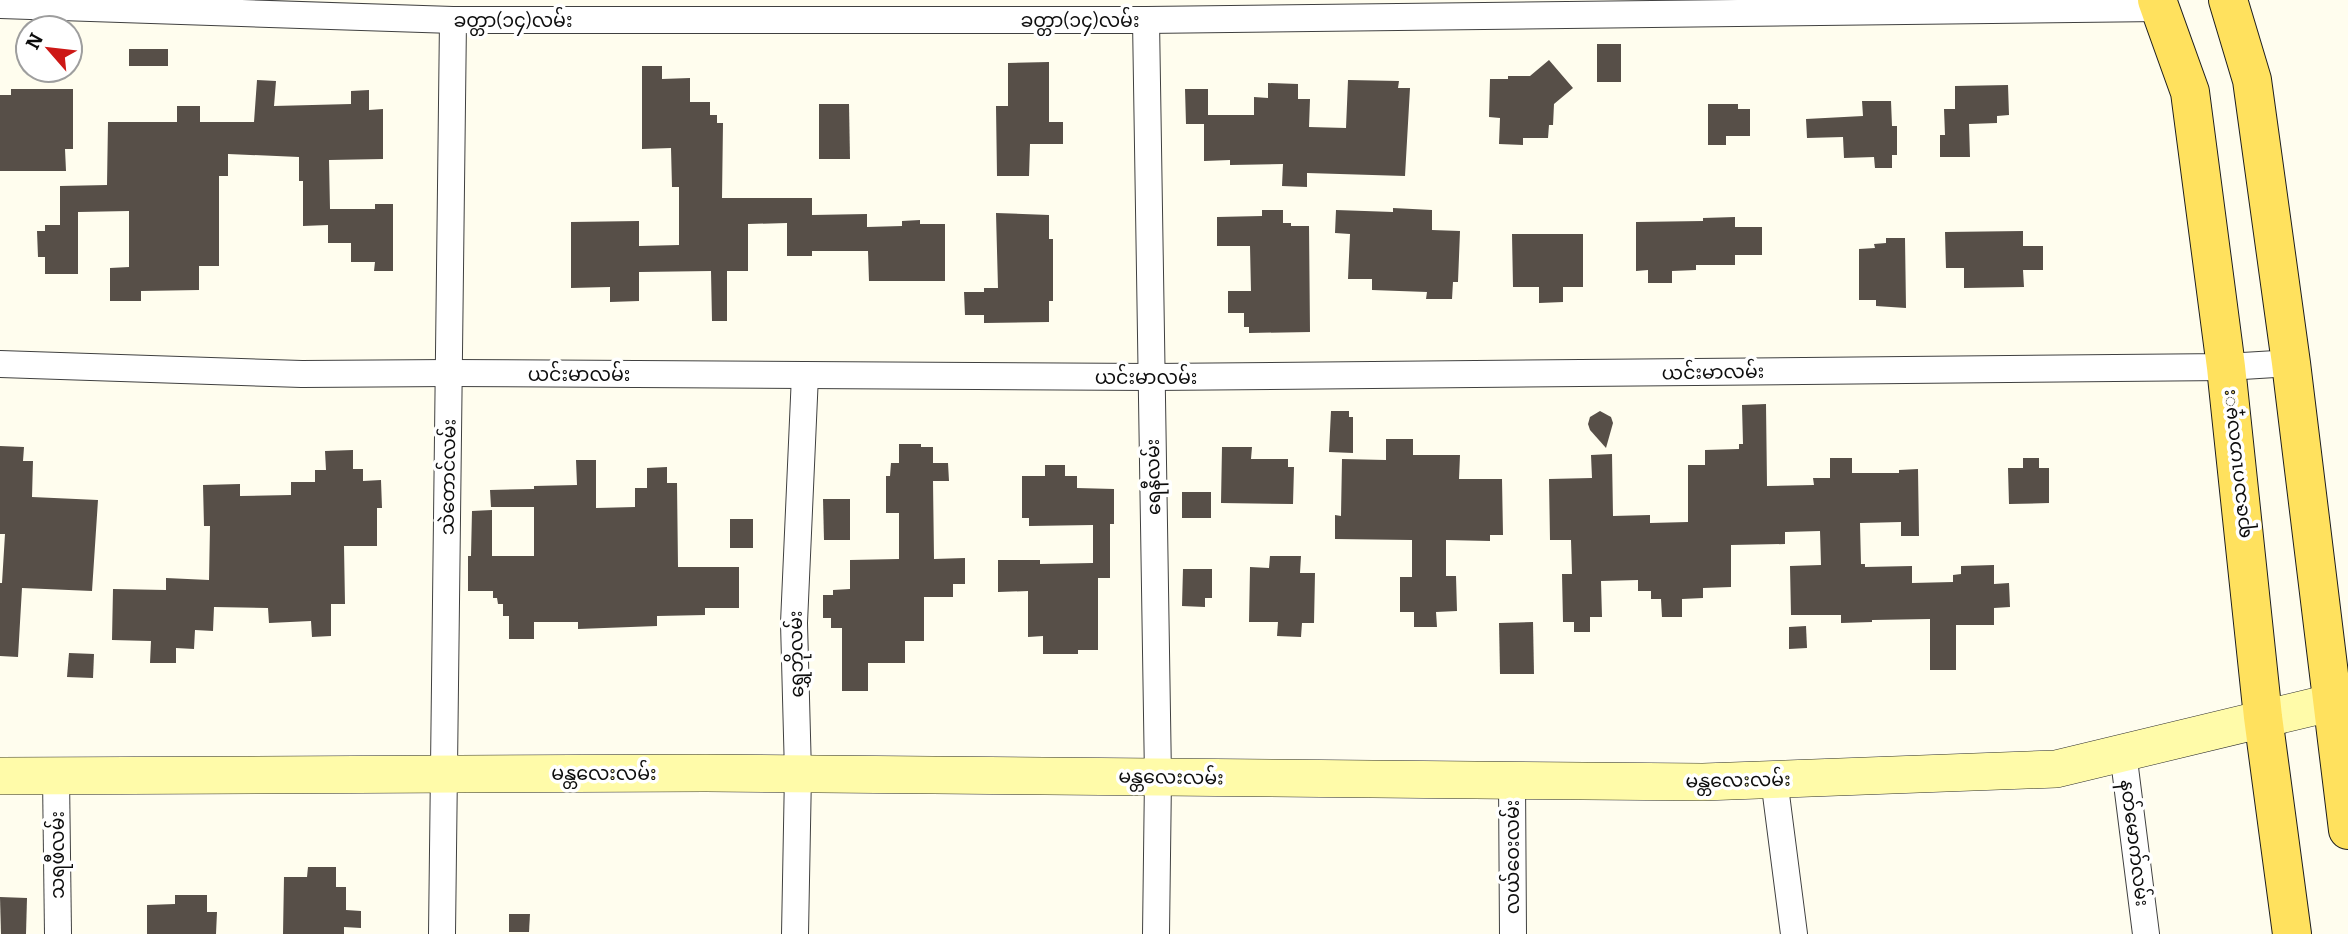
<svg xmlns="http://www.w3.org/2000/svg" width="2348" height="934" font-family="Bitter,'Noto Sans Myanmar',serif">
<style>
.building{fill:#574f48}
.lines{fill:none;stroke-linecap:round;stroke-linejoin:round}
.minor-casing{stroke:#404040;stroke-width:28}
.secondary-casing{stroke:#2f2f2f;stroke-width:38}
.primary-casing{stroke:#1e1e1e;stroke-width:40}
.minor{stroke:#fff;stroke-width:26}
.secondary{stroke:#fffba9;stroke-width:37}
.primary{stroke:#ffe15e;stroke-width:38}
.labels{text-anchor:middle;dominant-baseline:central;stroke-width:7;stroke-linejoin:round;paint-order:stroke}
.street-label{font-size:19px;fill:#0d0d0d;stroke:#fff}
</style>
<rect width="100%" height="100%" fill="#fffdee"/>
<g class="building">
<rect x="1597" y="44" width="24" height="38"/>
<rect x="129" y="49" width="39" height="17"/>
<polygon points="1549,60 1573,88 1554,104 1553,125 1549,125 1548,138 1523,138 1523,145 1499,144 1500,118 1489,117 1490,79 1508,79 1508,76 1530,76"/>
<polygon points="1049,62 1049,122 1063,122 1063,144 1030,144 1029,176 997,176 996,106 1008,106 1008,63"/>
<polygon points="642,66 662,66 662,79 690,78 690,102 710,102 710,115 717,115 717,123 723,123 722,198 812,198 812,215 867,214 867,227 902,226 902,221 920,220 920,224 945,224 945,281 869,281 868,251 812,251 812,256 787,256 787,223 748,224 748,271 727,271 727,321 712,321 711,271 639,272 639,301 610,302 610,287 571,288 571,222 639,221 639,246 679,245 679,187 672,187 671,148 642,149"/>
<polygon points="257,80 276,81 274,106 351,104 351,91 369,90 369,110 383,109 383,159 329,160 330,209 375,209 375,204 393,204 393,271 374,271 375,262 351,262 351,243 328,243 328,225 303,226 303,181 299,181 299,157 228,154 228,176 219,176 219,266 199,266 199,290 141,291 141,301 110,301 110,268 129,267 129,211 78,212 78,274 45,274 45,257 38,257 37,231 45,231 45,225 60,225 60,186 107,185 108,122 177,122 177,106 200,106 200,122 254,122"/>
<polygon points="1348,80 1399,81 1398,88 1410,88 1405,176 1307,173 1307,187 1282,186 1283,164 1230,165 1230,160 1204,161 1204,124 1186,124 1185,89 1208,89 1208,115 1254,115 1254,97 1268,98 1268,83 1298,84 1298,99 1310,99 1309,127 1346,128"/>
<polygon points="2008,85 2009,115 1997,116 1997,123 1969,124 1970,157 1940,157 1940,135 1945,135 1944,109 1955,109 1955,86"/>
<polygon points="11,89 73,89 73,149 65,149 66,171 0,171 0,95 11,95"/>
<polygon points="1862,101 1891,101 1892,126 1897,126 1897,155 1892,155 1892,168 1875,168 1874,157 1844,158 1843,137 1807,138 1806,119 1863,116"/>
<polygon points="819,104 849,104 850,159 819,159"/>
<polygon points="1708,104 1738,104 1738,109 1750,109 1750,136 1726,136 1726,145 1708,145"/>
<polygon points="1393,208 1432,210 1432,230 1460,231 1458,282 1453,282 1452,299 1426,299 1427,292 1372,290 1372,279 1348,279 1350,234 1335,233 1336,210 1393,212"/>
<polygon points="1262,210 1283,210 1283,223 1291,223 1291,226 1309,226 1310,332 1249,333 1249,327 1244,327 1244,313 1228,313 1228,291 1251,291 1250,246 1217,246 1217,217 1262,216"/>
<polygon points="996,213 1049,215 1049,239 1053,239 1053,301 1049,301 1049,322 984,323 984,315 965,315 964,292 984,292 984,288 998,288"/>
<polygon points="1735,217 1735,227 1762,227 1762,255 1735,255 1735,265 1696,265 1696,270 1672,271 1672,283 1648,283 1648,270 1636,271 1636,222 1703,221 1703,218"/>
<polygon points="2023,231 2023,246 2043,246 2043,270 2023,270 2024,287 1964,288 1964,268 1946,268 1945,232"/>
<polygon points="1512,234 1583,234 1583,287 1563,287 1563,302 1539,303 1539,287 1513,287"/>
<polygon points="1886,238 1905,238 1906,308 1876,306 1876,300 1859,300 1859,249 1875,248 1874,244 1886,243"/>
<polygon points="1766,404 1767,486 1814,485 1813,478 1830,478 1830,458 1852,458 1852,473 1899,473 1899,470 1918,469 1919,536 1901,536 1901,522 1860,523 1861,564 1865,564 1865,567 1912,566 1912,583 1953,582 1953,575 1961,574 1961,566 1994,565 1994,584 2009,583 2010,607 1994,608 1994,625 1956,625 1956,670 1930,670 1930,619 1872,620 1872,622 1841,623 1841,615 1791,615 1790,566 1821,565 1820,531 1785,532 1785,544 1731,545 1731,587 1703,588 1703,598 1682,599 1682,617 1662,617 1661,599 1651,599 1651,591 1638,591 1638,580 1601,581 1602,617 1590,617 1590,632 1574,632 1574,622 1563,622 1562,574 1572,574 1571,540 1550,540 1549,479 1592,478 1591,455 1612,454 1613,516 1650,515 1650,523 1688,522 1688,465 1705,465 1705,450 1739,449 1739,444 1743,444 1742,405"/>
<polygon points="1331,411 1349,411 1349,417 1353,417 1353,453 1329,452"/>
<polygon points="1600,411 1611,417 1613,423 1606,448 1590,430 1588,424 1590,417"/>
<polygon points="1386,439 1413,439 1413,455 1460,455 1459,479 1502,479 1503,535 1490,535 1490,541 1446,540 1446,576 1456,576 1457,611 1436,612 1437,627 1414,627 1414,612 1400,612 1400,577 1412,577 1412,540 1335,539 1335,515 1341,516 1342,459 1386,460"/>
<polygon points="899,444 921,444 921,447 933,447 933,463 948,463 949,481 933,481 934,559 965,558 965,584 953,584 953,597 924,597 924,641 905,641 905,663 868,663 868,691 842,691 842,628 831,628 831,618 823,618 823,595 833,595 833,590 850,589 850,560 899,559 899,513 886,513 886,476 890,476 891,463 899,463"/>
<polygon points="0,446 24,447 23,461 33,461 32,497 98,500 92,591 22,588 18,657 0,656 0,583 2,583 5,534 0,534"/>
<polygon points="1222,447 1252,447 1251,459 1288,459 1288,467 1294,467 1293,504 1221,503"/>
<polygon points="353,450 353,469 363,469 363,481 381,480 382,508 377,508 377,546 344,546 345,604 331,604 331,636 312,637 311,621 269,623 268,608 214,607 213,631 195,630 194,649 176,648 176,663 150,663 151,641 112,640 113,589 166,590 166,578 209,580 210,526 204,526 203,485 240,484 240,496 291,495 291,482 315,482 315,470 326,470 325,451"/>
<polygon points="2023,458 2039,458 2039,468 2049,468 2049,503 2009,504 2008,468 2023,468"/>
<polygon points="576,460 596,460 596,508 635,507 635,488 647,488 647,468 667,467 667,483 677,483 678,567 739,567 739,608 705,608 705,615 657,616 657,626 578,629 578,622 534,622 534,639 509,639 509,616 503,616 503,604 498,604 497,598 493,598 493,591 468,591 468,556 471,556 472,511 492,510 492,556 534,556 534,507 491,507 490,490 534,489 534,486 577,485"/>
<polygon points="1045,465 1065,465 1065,476 1077,476 1077,488 1114,489 1114,524 1110,524 1110,578 1098,578 1098,650 1078,650 1078,654 1043,654 1043,636 1028,637 1028,591 998,592 998,560 1040,560 1040,564 1093,563 1093,525 1029,526 1029,518 1022,518 1022,476 1045,476"/>
<rect x="1182" y="492" width="29" height="26"/>
<polygon points="823,499 850,499 850,540 824,540"/>
<rect x="730" y="519" width="23" height="29"/>
<polygon points="1270,556 1301,556 1300,573 1315,573 1314,623 1302,623 1301,637 1277,636 1278,622 1249,622 1250,567 1269,568"/>
<polygon points="1183,569 1212,569 1212,598 1205,598 1205,607 1182,606"/>
<polygon points="1533,622 1534,674 1500,674 1499,623"/>
<polygon points="1806,626 1807,648 1789,649 1789,627"/>
<polygon points="69,653 94,654 93,678 67,677"/>
<polygon points="308,867 336,867 336,887 346,887 346,910 361,911 361,928 344,927 344,934 283,934 284,877 307,877"/>
<polygon points="175,895 207,895 207,912 217,912 216,934 147,934 147,905 175,904"/>
<polygon points="0,897 27,898 26,934 1,934"/>
<polygon points="509,914 530,914 529,932 509,932"/>
</g>
<g class="lines">
<g class="minor-casing">
<g id="minor">
<polyline points="0,5 453,20 1146,20 2160,8"/>
<polyline points="1146,20 1158,777 1156,934"/>
<polyline points="0,364 302,374 449,373 1152,377 2226,367 2291,363"/>
<polyline points="2123,752 2146,934"/>
<polyline points="56,777 58,934"/>
<polyline points="1774,779 1794,934"/>
<polyline points="1512,780 1513,934"/>
<polyline points="442,934 453,20"/>
<polyline points="795,934 798,773 794,623 805,375"/>
</g>
</g>
<g class="secondary-casing">
<polyline id="secondary" points="0,776 706,773 1703,782 2056,769 2334,702"/>
</g>
<g class="primary-casing">
<g id="primary">
<polyline points="2157,0 2190,92 2226,367 2263,717 2292,934"/>
<polyline points="2228,0 2252,80 2291,363 2348,830"/>
</g>
</g>
<use href="#minor" class="minor"/>
<use href="#secondary" class="secondary"/>
<use href="#primary" class="primary"/>
</g>
<g class="labels">
<g class="street-label">
<text x="513" y="20">ခတ္တာ(၁၄)လမ်း</text>
<text x="1080" y="20">ခတ္တာ(၁၄)လမ်း</text>
<text transform="translate(1713 372) rotate(-1)">ယင်းမာလမ်း</text>
<text x="579" y="374">ယင်းမာလမ်း</text>
<text x="1146" y="377">ယင်းမာလမ်း</text>
<text transform="translate(2236 464) rotate(-96)">ရာဇသဂၤဟလမ္း</text>
<text transform="translate(448 477) rotate(-89)">သဲတောင်လမ်း</text>
<text transform="translate(1153 477) rotate(-91)">ရေနီလမ်း</text>
<text transform="translate(796 654) rotate(-91)">ရွှေဘိုလမ်း</text>
<text x="604" y="773">မန္တလေးလမ်း</text>
<text transform="translate(1171 777) rotate(1)">မန္တလေးလမ်း</text>
<text transform="translate(1738 780) rotate(-1)">မန္တလေးလမ်း</text>
<text transform="translate(2135 843) rotate(83)">နတ်မောက်လမ်း</text>
<text transform="translate(57 855) rotate(-90)">သရဖီလမ်း</text>
<text transform="translate(1512 857) rotate(-90)">လယ်ဝေးလမ်း</text>
</g>
</g>
<g transform="translate(49 49) rotate(298)"><circle r="33" fill="#ffffff" stroke="#9e9e9e" stroke-width="2"/>
<path d="M0-5L12 26L0 18L-12 26Z" fill="#cd1816"/>
<text y="-10" font-size="19" font-weight="bold" text-anchor="middle" fill="#0d0d0d">N</text>
</g>
</svg>
